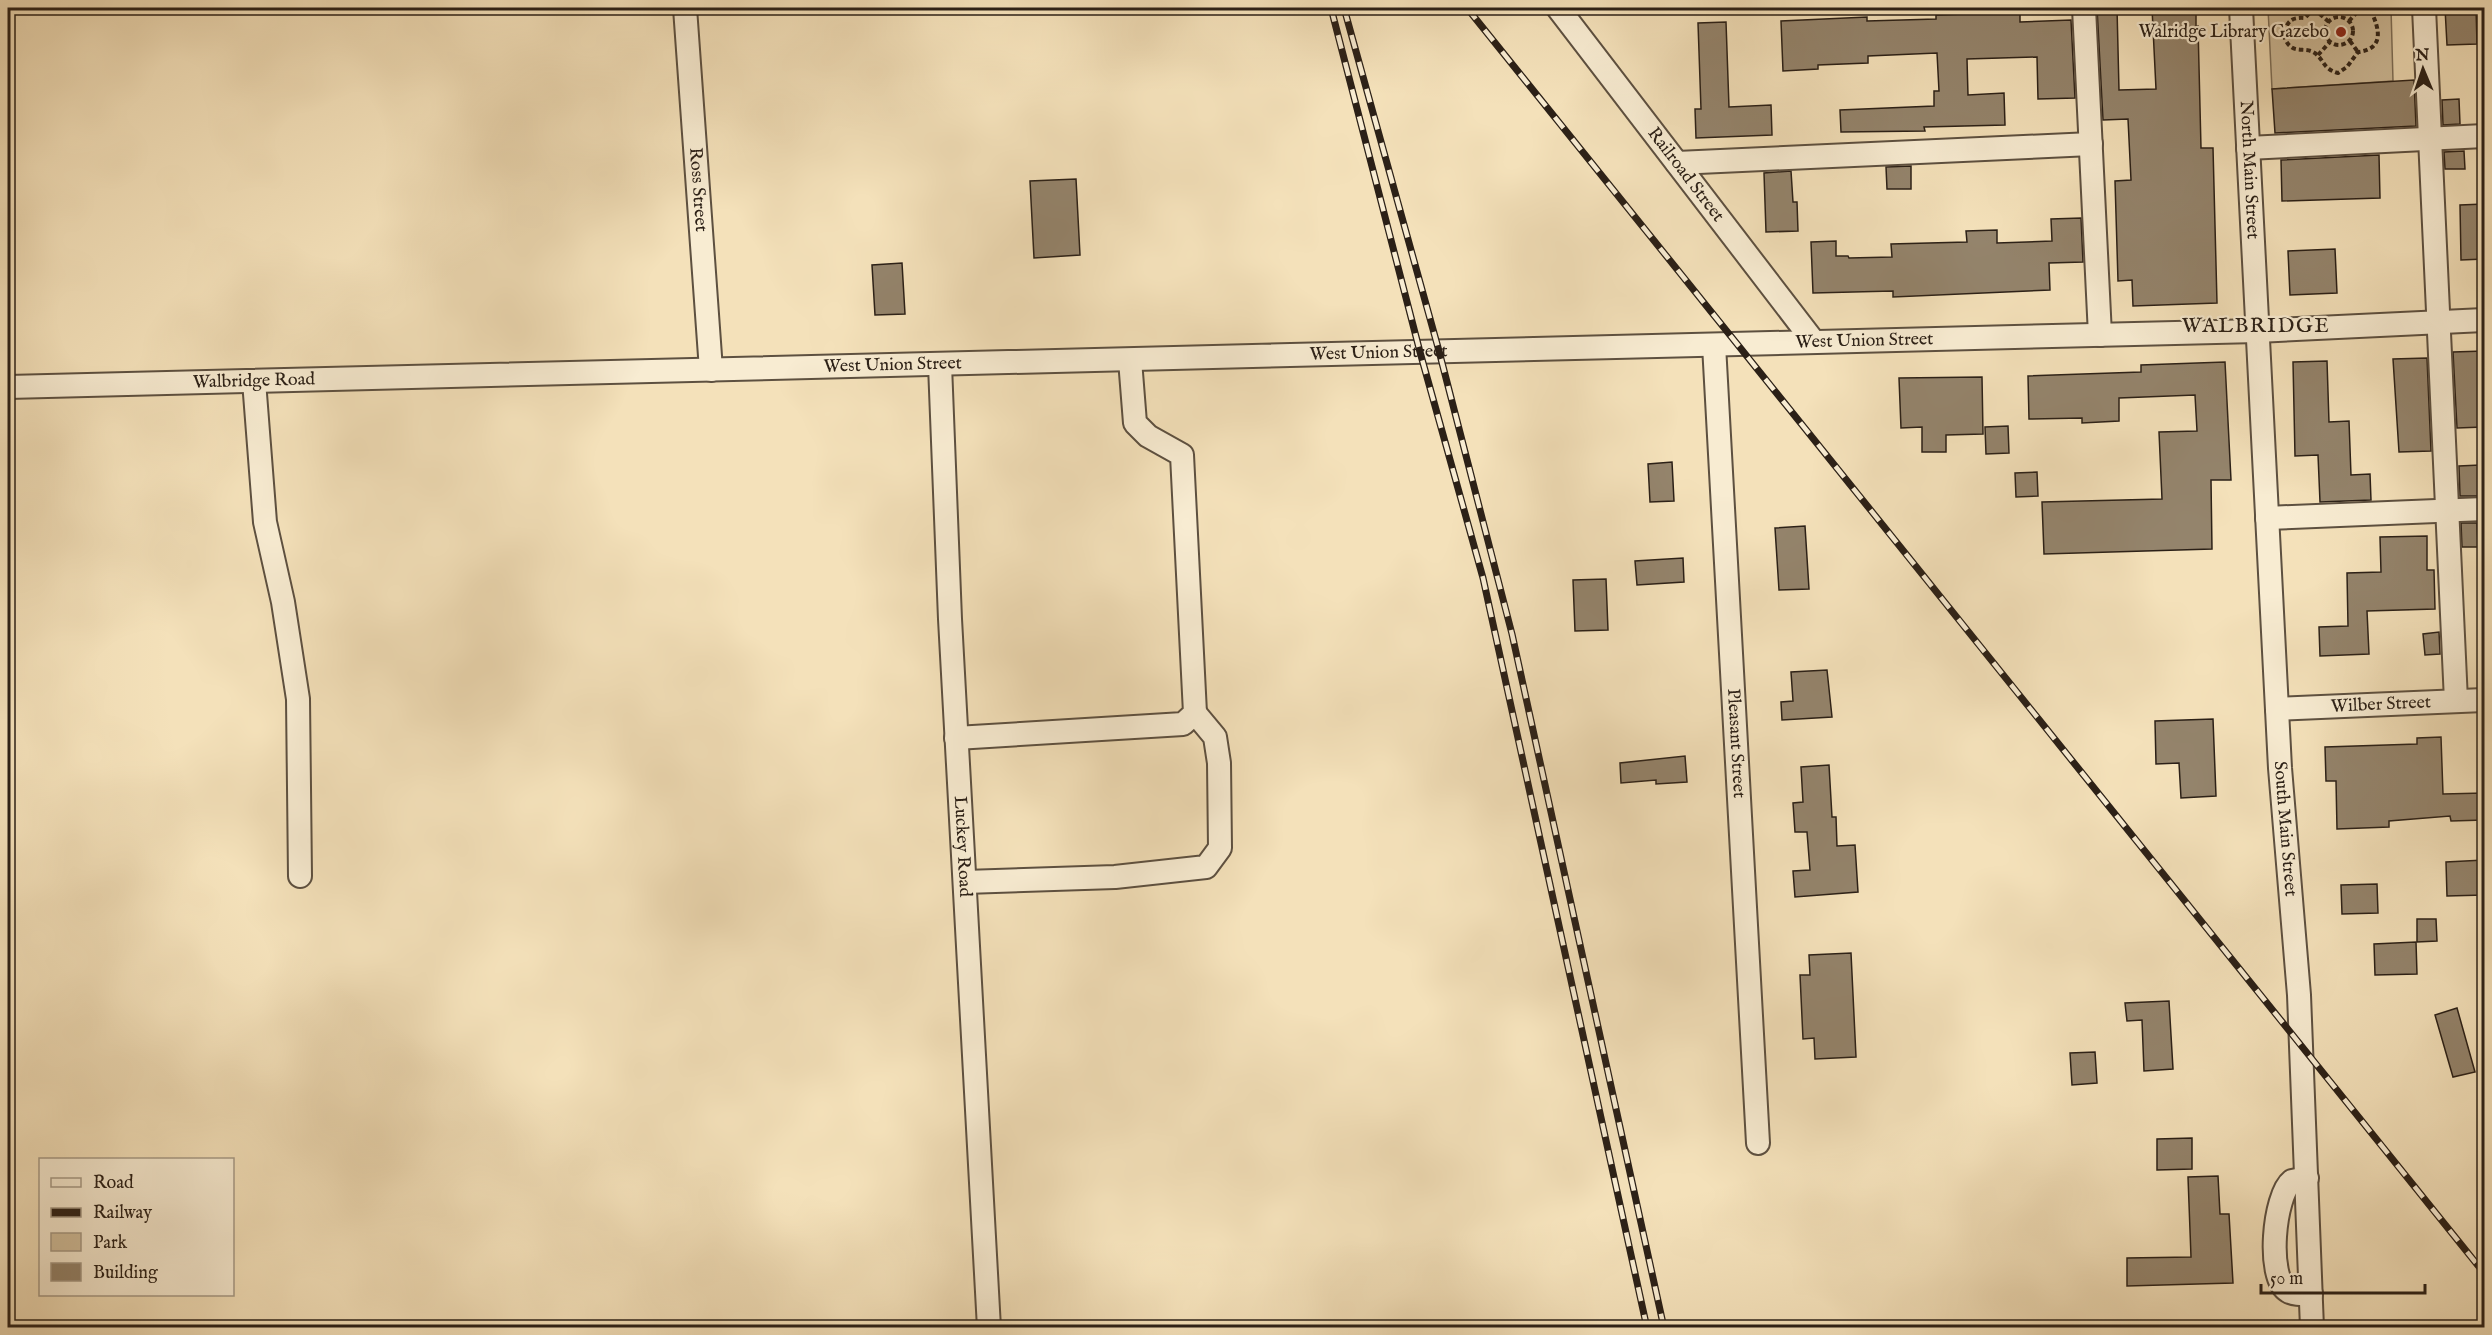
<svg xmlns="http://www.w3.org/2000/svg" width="2492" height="1335" font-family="'IM FELL English',serif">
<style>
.green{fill:#d2c09e;stroke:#7e705a;stroke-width:1.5}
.building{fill:#94846c;stroke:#2b2017;stroke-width:1.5}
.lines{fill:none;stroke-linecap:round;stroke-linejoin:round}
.minor-casing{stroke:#5d5040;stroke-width:26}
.path{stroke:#2b2017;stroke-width:4;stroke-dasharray:4.5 3;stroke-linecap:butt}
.minor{stroke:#f8ecd2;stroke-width:22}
.rail-casing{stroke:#2b2017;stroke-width:7}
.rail{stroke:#f8ecd2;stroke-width:4.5;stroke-dasharray:14;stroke-linecap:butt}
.poi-dot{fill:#8f2418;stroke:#f8ecd2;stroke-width:2}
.labels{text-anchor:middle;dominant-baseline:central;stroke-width:4.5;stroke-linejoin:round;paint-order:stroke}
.poi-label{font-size:18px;fill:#2b2017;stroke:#f8ecd2;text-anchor:end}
.street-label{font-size:18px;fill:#2b2017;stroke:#f8ecd2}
.quarter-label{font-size:21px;letter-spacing:1.5px;fill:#2b2017;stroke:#f8ecd2}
</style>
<rect width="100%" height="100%" fill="#f4e1ba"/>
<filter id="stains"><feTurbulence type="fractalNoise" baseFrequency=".00333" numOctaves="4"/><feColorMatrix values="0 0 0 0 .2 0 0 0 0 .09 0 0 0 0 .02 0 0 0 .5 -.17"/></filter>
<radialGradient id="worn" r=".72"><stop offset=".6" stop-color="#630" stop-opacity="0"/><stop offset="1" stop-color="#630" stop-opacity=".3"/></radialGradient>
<polygon class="green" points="2268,8 2391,8 2393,81 2272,89"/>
<g class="building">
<polygon points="2097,8 2117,8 2119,90 2156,89 2152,8 2196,8 2196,26 2198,26 2201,148 2213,148 2217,303 2133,306 2132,280 2118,281 2115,181 2131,180 2128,119 2103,120"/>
<polygon points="2445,8 2476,8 2477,44 2447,45"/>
<polygon points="1965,14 2020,14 2020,22 2071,20 2075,98 2038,99 2037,57 1967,59 1968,95 2004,93 2005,125 1924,127 1925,131 1841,132 1840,110 1934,106 1934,91 1939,91 1937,53 1868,56 1868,63 1818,65 1818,69 1783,71 1781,21 1867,17 1867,21 1936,19 1936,15"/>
<polygon points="1726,22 1729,107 1771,105 1772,135 1696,138 1695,109 1701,109 1698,23"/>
<polygon points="2414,80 2416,126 2275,133 2272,89"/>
<polygon points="2459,99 2460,124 2443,125 2442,100"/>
<polygon points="2464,151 2465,169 2445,169 2444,152"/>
<polygon points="2379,155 2380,198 2282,201 2281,160"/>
<polygon points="1911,166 1911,189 1887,189 1886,167"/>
<polygon points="1791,171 1793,202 1797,202 1798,231 1766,232 1764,173"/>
<polygon points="1076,179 1080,255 1034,258 1030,181"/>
<polygon points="2484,204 2484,259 2461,260 2460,205"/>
<polygon points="2081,218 2083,262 2049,263 2050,290 1893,297 1893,291 1813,293 1811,242 1836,241 1836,256 1848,256 1849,258 1892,257 1891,244 1967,242 1966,231 1997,230 1997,243 2052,241 2051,219"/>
<polygon points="2335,249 2337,293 2290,295 2288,251"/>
<polygon points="902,263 905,314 875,315 872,265"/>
<polygon points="2484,351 2484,383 2481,383 2483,427 2457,428 2453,352"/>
<polygon points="2427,358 2431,451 2399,452 2393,359"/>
<polygon points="2327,361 2329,422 2349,421 2351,475 2370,474 2371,500 2320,502 2318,455 2295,456 2293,362"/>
<polygon points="2225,362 2231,480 2211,480 2212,549 2044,554 2042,502 2162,499 2159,432 2197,431 2195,395 2119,398 2119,421 2082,423 2082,418 2029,419 2028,376 2141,372 2141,365"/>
<polygon points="1982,377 1983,434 1946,435 1946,452 1922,452 1922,427 1901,428 1899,378"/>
<polygon points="2008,426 2009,453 1986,454 1985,427"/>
<polygon points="1672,462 1674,501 1650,502 1648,464"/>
<polygon points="2480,465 2481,496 2460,496 2459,466"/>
<polygon points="2037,472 2038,496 2016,497 2015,473"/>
<polygon points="2461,523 2477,523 2478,547 2462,547"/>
<polygon points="1805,526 1809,589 1779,590 1775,528"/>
<polygon points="2427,536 2427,570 2434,570 2435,609 2367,611 2369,654 2320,656 2319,627 2348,626 2347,573 2381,572 2380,537"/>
<polygon points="1683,558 1684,582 1637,585 1635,561"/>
<polygon points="1606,579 1608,630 1575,631 1573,580"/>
<polygon points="2439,632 2440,654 2425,655 2423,634"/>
<polygon points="1827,670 1832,717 1782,720 1781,702 1793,701 1791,672"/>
<polygon points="2213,719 2216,796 2181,798 2179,763 2156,764 2155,721"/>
<polygon points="2441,737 2443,794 2484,793 2484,820 2451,821 2450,816 2389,821 2389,827 2337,829 2336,781 2326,781 2325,747 2417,744 2417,738"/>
<polygon points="1685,756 1687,782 1656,784 1656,780 1621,783 1620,763"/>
<polygon points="1829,765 1832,817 1836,817 1837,846 1855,845 1858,892 1795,897 1793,871 1810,870 1807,832 1795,832 1793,803 1803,802 1801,767"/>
<polygon points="2484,860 2484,895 2447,896 2446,862"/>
<polygon points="2377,884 2378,913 2342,914 2341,885"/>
<polygon points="2417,919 2436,919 2437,941 2417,942"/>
<polygon points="2416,942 2417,974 2375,975 2374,944"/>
<polygon points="1851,953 1856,1057 1815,1059 1814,1038 1803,1039 1800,975 1810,975 1809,955"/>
<polygon points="2169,1001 2173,1069 2144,1071 2142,1020 2127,1021 2125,1003"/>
<polygon points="2457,1008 2475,1072 2453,1077 2435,1015"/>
<polygon points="2095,1052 2097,1083 2072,1085 2070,1053"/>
<polygon points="2192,1138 2192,1169 2157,1170 2157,1139"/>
<polygon points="2218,1176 2220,1214 2229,1214 2233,1283 2127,1286 2127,1258 2191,1257 2188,1177"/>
</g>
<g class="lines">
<g class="minor-casing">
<g id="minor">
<path id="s1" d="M 685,8 L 711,370"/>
<path id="s2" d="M 1558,8 L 1814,342"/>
<polyline points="2084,8 2100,335"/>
<path id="s3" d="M 2241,8 L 2280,768 L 2299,995 L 2312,1328"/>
<polyline points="2424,8 2456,701"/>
<polyline points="2248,148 2484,136"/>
<polyline points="1677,163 2091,144"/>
<path id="s4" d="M 1714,345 L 1758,1143"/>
<path id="s5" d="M 940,365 L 950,619 L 989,1328"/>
<polyline points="254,381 265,522 283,602 298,699 300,876"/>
<path id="s6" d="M 8,387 L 2257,331 L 2484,320"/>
<polyline points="2267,518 2484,509"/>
<path id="s7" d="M 2277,709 L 2484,700"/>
<polyline points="956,738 1183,724 1195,713 1182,455 1148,436 1135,423 1130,360"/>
<polyline points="965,882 1115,877 1206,867 1220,848 1219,763 1215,737 1195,713"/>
<path d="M 2307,1178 L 2292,1181 C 2274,1195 2266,1278 2288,1291 C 2294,1295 2304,1294 2311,1294"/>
</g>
</g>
<g class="path">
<path d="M 2314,8 L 2305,18 C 2291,17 2288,21 2283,34 C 2285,38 2287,44 2290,46 C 2296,52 2306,48 2313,52 C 2324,58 2322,69 2338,73 L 2347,67 L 2358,52 C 2384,49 2380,30 2371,11 L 2357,8"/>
<polyline points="2314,9 2329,22"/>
<circle cx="2339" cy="31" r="14"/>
<polyline points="2349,21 2360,9"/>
<polyline points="2272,35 2283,34"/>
<polyline points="2350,41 2358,52"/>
<polyline points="2318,55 2330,42"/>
</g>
<use href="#minor" class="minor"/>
<g class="rail-casing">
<g id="rail">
<polyline points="1331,8 1420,352 1483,578 1647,1328"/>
<polyline points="1344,8 1439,351 1512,634 1664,1328"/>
<polyline points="1467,8 2484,1273"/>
</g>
</g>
<use href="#rail" class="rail"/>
</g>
<circle class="poi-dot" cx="2341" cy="32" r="6"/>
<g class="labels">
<g class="poi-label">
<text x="2329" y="32">Walridge Library Gazebo</text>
</g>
<g class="street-label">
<text stroke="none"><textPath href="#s3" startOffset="162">North Main Street</textPath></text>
<text stroke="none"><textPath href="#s2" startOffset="210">Railroad Street</textPath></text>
<text stroke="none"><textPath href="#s1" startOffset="182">Ross Street</textPath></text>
<text stroke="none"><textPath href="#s6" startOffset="1857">West Union Street</textPath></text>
<text stroke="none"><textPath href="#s6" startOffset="1371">West Union Street</textPath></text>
<text stroke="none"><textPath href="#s6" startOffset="885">West Union Street</textPath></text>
<text stroke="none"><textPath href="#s6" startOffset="246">Walbridge Road</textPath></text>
<text stroke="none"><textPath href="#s7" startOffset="104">Wilber Street</textPath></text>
<text stroke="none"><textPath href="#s4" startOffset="399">Pleasant Street</textPath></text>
<text stroke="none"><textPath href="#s3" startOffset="822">South Main Street</textPath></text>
<text stroke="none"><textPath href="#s5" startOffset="482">Luckey Road</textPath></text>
</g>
<g class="quarter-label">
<text x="2256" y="326">WALBRIDGE</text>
</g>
</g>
<rect width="2492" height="1335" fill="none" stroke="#f4e1ba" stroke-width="30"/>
<rect x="9" y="9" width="2474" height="1317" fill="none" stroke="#2b2017" stroke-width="3"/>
<rect x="15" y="15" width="2462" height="1305" fill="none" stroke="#2b2017" stroke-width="1.5"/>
<rect x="39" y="1158" width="195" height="138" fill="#f8ecd2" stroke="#a69a87" stroke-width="1.5"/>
<rect x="51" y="1178" width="30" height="9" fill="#f8ecd2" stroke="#a69a87" stroke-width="1.5"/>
<text x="93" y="1188" font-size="18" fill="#2b2017">Road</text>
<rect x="51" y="1208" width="30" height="9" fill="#2b2017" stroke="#a69a87" stroke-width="1.5"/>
<text x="93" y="1218" font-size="18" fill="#2b2017">Railway</text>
<rect x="51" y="1233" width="30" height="18" fill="#d2c09e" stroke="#a69a87" stroke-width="1.5"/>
<text x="93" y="1248" font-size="18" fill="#2b2017">Park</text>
<rect x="51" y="1263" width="30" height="18" fill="#94846c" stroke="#a69a87" stroke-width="1.5"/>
<text x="93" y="1278" font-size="18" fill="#2b2017">Building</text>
<g transform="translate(2423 69) rotate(358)" stroke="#f8ecd2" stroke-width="4.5" paint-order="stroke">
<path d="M0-4.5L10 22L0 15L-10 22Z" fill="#2b2017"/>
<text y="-9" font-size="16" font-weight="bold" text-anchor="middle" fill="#2b2017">N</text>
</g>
<path d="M2261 1284v9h164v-9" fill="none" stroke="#2b2017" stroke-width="3"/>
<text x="2270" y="1284" font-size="18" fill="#2b2017" stroke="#f8ecd2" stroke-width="4.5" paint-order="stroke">50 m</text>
<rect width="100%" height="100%" filter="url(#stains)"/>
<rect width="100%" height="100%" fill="url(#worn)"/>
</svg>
